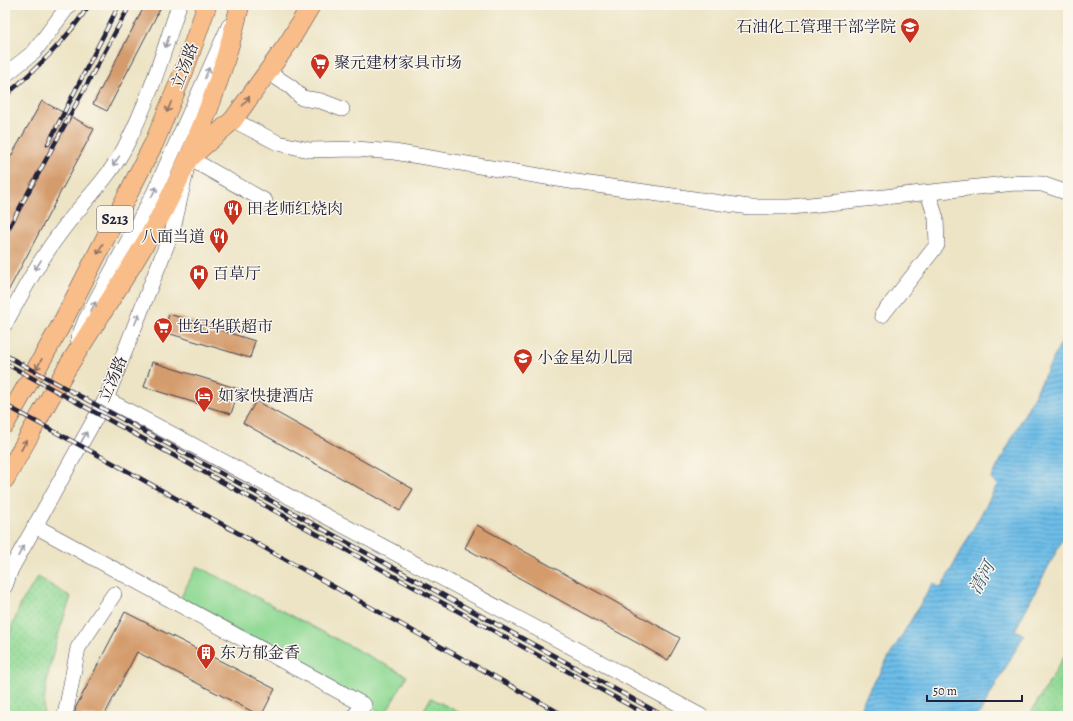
<svg xmlns="http://www.w3.org/2000/svg" width="1073" height="721" font-family="Alegreya,'Noto Serif SC',serif">
<style>
.green{fill:url(#green-dots);stroke:#597e68}
.pitch{fill:#90d994;stroke:#597e68}
.water{fill:url(#water-rules);stroke:#487092}
.building{fill:#d49b6c}
.lines{fill:none;stroke-linecap:round;stroke-linejoin:round}
.minor-casing{stroke:#403f50;stroke-width:16}
.major-casing{stroke:#403f50;stroke-width:20}
.minor{stroke:#fff;stroke-width:15}
.major{stroke:#f8bd89;stroke-width:19}
.rail-casing{stroke:#22223b;stroke-width:4.5}
.rail{stroke:#fbf7ec;stroke-width:3;stroke-dasharray:9;stroke-linecap:butt}
.oneway{stroke:#9c9ca7}
.oneway2{stroke:#8d7062}
.labels{text-anchor:middle;dominant-baseline:central;stroke-width:3;stroke-linejoin:round;paint-order:stroke}
.shield{fill:#fbf7ec;stroke:#636270;stroke-width:1}
.shield-label{font-size:15px;font-weight:bold;fill:#22223b}
.poi-label{font-size:16px;fill:#22223b;stroke:#fbf7ec;text-anchor:start}
.street-label{font-size:16px;fill:#22223b;stroke:#fbf7ec}
.water-label{font-size:17px;font-style:italic;fill:#3c5878;stroke:#fbf7ec}
</style>
<defs>
<pattern id="green-dots" width="8" height="8" patternUnits="userSpaceOnUse"><rect width="8" height="8" fill="#90d994"/><path d="M2 2h.1M6 6h.1" fill="none" stroke="#7cba80" stroke-width="1.8" stroke-linecap="round"/></pattern>
<pattern id="water-rules" width="6" height="5" patternUnits="userSpaceOnUse"><rect width="6" height="5" fill="#6dbde8"/><path d="M0 2.5h6" fill="none" stroke="#5999bd"/></pattern>
</defs>
<rect width="100%" height="100%" fill="#fbf7ec"/>
<filter id="ink" filterUnits="userSpaceOnUse"><feTurbulence type="fractalNoise" baseFrequency=".025" numOctaves="2"/><feDisplacementMap in="SourceGraphic" scale="8" xChannelSelector="R" yChannelSelector="G"/><feConvolveMatrix kernelMatrix="1 2 1 2 8 2 1 2 1" color-interpolation-filters="sRGB"/></filter>
<filter id="wash" filterUnits="userSpaceOnUse"><feTurbulence type="fractalNoise" baseFrequency=".012" numOctaves="4" result="noise"/><feDisplacementMap in="SourceGraphic" scale="16" xChannelSelector="R" yChannelSelector="G"/><feGaussianBlur stdDeviation="0.9" result="paint"/><feColorMatrix in="noise" values="0 0 0 0 0 0 0 0 0 0 0 0 0 0 0 0 0 1.4 0 .05"/><feComposite in="paint" operator="in"/></filter>
<g filter="url(#wash)">
<rect width="100%" height="100%" fill="#ede4c5"/>
<g class="green">
<path d="M 38,577 L 71,597 C 57,636 45,674 43,716 L 5,716 L 5,645 L 21,603 Z"/>
<polygon points="1068,650 1068,716 1029,716"/>
<polygon points="431,698 466,716 420,716"/>
</g>
<polygon class="pitch" points="197,566 407,676 385,714 180,599"/>
<polygon class="water" points="1068,330 1068,529 1015,630 1024,635 978,716 858,716 863,701 933,583 941,588 997,485 991,479"/>
<g id="blocks">
<g class="building">
<polygon points="145,5 162,5 107,111 93,104"/>
<polygon points="42,101 94,129 5,297 5,167"/>
<polygon points="169,314 255,341 250,358 164,332"/>
<polygon points="152,362 239,389 231,414 144,387"/>
<polygon points="256,401 413,489 400,511 243,423"/>
<polygon points="477,525 680,638 668,660 465,548"/>
<polygon points="125,612 275,689 261,716 137,652 104,716 74,716 76,707"/>
</g>
</g>
</g>
<g filter="url(#ink)">
<use href="#blocks" fill-opacity="0" stroke="#403f50" stroke-width="1"/>
<g class="lines">
<g class="minor-casing">
<g id="minor">
<polyline points="268,72 291,87 302,98 321,101 342,109"/>
<polyline points="5,75 34,52 69,5"/>
<polyline points="233,120 278,143 309,150 356,149 394,152 576,182 749,207 791,207 1015,183 1042,184 1068,193"/>
<polyline points="882,315 937,245 936,218 928,193"/>
<path d="M 5,324 C 23,291 40,259 63,229 C 83,202 108,179 124,149 C 148,104 163,54 179,5"/>
<polyline points="78,339 86,319 154,193 229,26"/>
<polyline points="106,399 701,716"/>
<polyline points="35,526 364,705 354,716"/>
<polyline points="5,586 11,569 106,399 173,229 189,158 265,201"/>
<polyline points="65,716 78,648 114,594"/>
</g>
</g>
<g class="major-casing">
<g id="major">
<polyline points="192,156 233,120 289,42 311,5"/>
<polyline points="5,424 60,327 154,143 184,71 207,5"/>
<path d="M 5,479 C 26,442 46,404 67,368 C 95,323 124,280 150,235 C 191,162 221,86 240,5"/>
</g>
</g>
<use href="#minor" class="minor"/>
<use href="#major" class="major"/>
<g class="rail-casing">
<g id="rail">
<path d="M 5,96 C 36,69 67,40 89,5"/>
<polyline points="48,144 119,5"/>
<polyline points="5,235 130,5"/>
<polyline points="5,355 664,716"/>
<polyline points="5,363 649,716"/>
<polyline points="5,405 111,462 565,716"/>
</g>
</g>
<use href="#rail" class="rail"/>
</g>
<defs><path id="oneway-shaft" d="M-6 0H5M1.5-3L5.5 0L1.5 3" fill="none" stroke-width="1.6" stroke-linecap="round" stroke-linejoin="round"/></defs>
<g class="oneway">
<use href="#oneway-shaft" transform="translate(167 42) rotate(108)"/>
<use href="#oneway-shaft" transform="translate(207 73) rotate(-67)"/>
<use href="#oneway-shaft" transform="translate(116 161) rotate(125)"/>
<use href="#oneway-shaft" transform="translate(154 192) rotate(-63)"/>
<use href="#oneway-shaft" transform="translate(38 265) rotate(123)"/>
<use href="#oneway-shaft" transform="translate(93 307) rotate(-62)"/>
<use href="#oneway-shaft" transform="translate(137 319) rotate(-68)"/>
<use href="#oneway-shaft" transform="translate(84 437) rotate(-61)"/>
<use href="#oneway-shaft" transform="translate(21 551) rotate(-61)"/>
</g>
<g class="oneway2">
<use href="#oneway-shaft" transform="translate(246 101) rotate(-54)"/>
<use href="#oneway-shaft" transform="translate(169 107) rotate(113)"/>
<use href="#oneway-shaft" transform="translate(100 249) rotate(117)"/>
<use href="#oneway-shaft" transform="translate(39 364) rotate(119)"/>
<use href="#oneway-shaft" transform="translate(24 445) rotate(-61)"/>
</g>
</g>
<defs>
<g id="university-pin" transform="scale(1)"><path d="M0 17L-7.5 6A9.5 9.5 0 1 1 7.5 6Z" fill="#c8321e" stroke="#fbf7ec"/><path d="M0-5L7-2L0 1L-7-2ZM-4 1L0 2.5L4 1V4Q0 6-4 4Z" fill="#fff"/></g>
<g id="supermarket-pin" transform="scale(1)"><path d="M0 17L-7.5 6A9.5 9.5 0 1 1 7.5 6Z" fill="#c8321e" stroke="#fbf7ec"/><path d="M-6-5.5h2.5l.6 2H6L4.5 2H-2.5L-4.4-4H-6ZM-1.5 3.2a1.3 1.3 0 1 0 .1 0ZM3 3.2a1.3 1.3 0 1 0 .1 0Z" fill="#fff"/></g>
<g id="restaurant-pin" transform="scale(1)"><path d="M0 17L-7.5 6A9.5 9.5 0 1 1 7.5 6Z" fill="#c8321e" stroke="#fbf7ec"/><path d="M-5-6h1v4h1v-4h1v4h1v-4h1v5L-1.5 .5V6h-2V.5L-5-1ZM5-6V6H3V1.5H1.5Q1.5-4 5-6Z" fill="#fff"/></g>
<g id="hospital-pin" transform="scale(1)"><path d="M0 17L-7.5 6A9.5 9.5 0 1 1 7.5 6Z" fill="#c8321e" stroke="#fbf7ec"/><path d="M-5-5h3v3.5h4V-5h3V5h-3V1.5h-4V5h-3Z" fill="#fff"/></g>
<g id="school-pin" transform="scale(1)"><path d="M0 17L-7.5 6A9.5 9.5 0 1 1 7.5 6Z" fill="#c8321e" stroke="#fbf7ec"/><path d="M0-5L7-2L0 1L-7-2ZM-4 1L0 2.5L4 1V4Q0 6-4 4Z" fill="#fff"/></g>
<g id="hotel-pin" transform="scale(1)"><path d="M0 17L-7.5 6A9.5 9.5 0 1 1 7.5 6Z" fill="#c8321e" stroke="#fbf7ec"/><path d="M-6-4.5h1.5V1H6V5H4.5V3h-9V5H-6ZM-4 0a1.8 1.8 0 1 1 3.6 0ZM.5 0V-2.5h3Q6-2.5 6 0Z" fill="#fff"/></g>
<g id="building-pin" transform="scale(1)"><path d="M0 17L-7.5 6A9.5 9.5 0 1 1 7.5 6Z" fill="#c8321e" stroke="#fbf7ec"/><path d="M-4-6H4V6H1V3H-1V6H-4ZM-2.5-4.3h1.7v1.8h-1.7ZM.8-4.3h1.7v1.8H.8ZM-2.5-1h1.7V.8h-1.7ZM.8-1h1.7V.8H.8Z" fill="#fff"/></g>
</defs>
<g fill-rule="evenodd">
<use href="#university-pin" x="910" y="27"/>
<use href="#supermarket-pin" x="320" y="63"/>
<use href="#restaurant-pin" x="233" y="209"/>
<use href="#restaurant-pin" x="219" y="237"/>
<use href="#hospital-pin" x="199" y="274"/>
<use href="#supermarket-pin" x="163" y="327"/>
<use href="#school-pin" x="523" y="358"/>
<use href="#hotel-pin" x="204" y="396"/>
<use href="#building-pin" x="206" y="653"/>
</g>
<g class="labels">
<rect class="shield" x="97" y="206" width="36" height="26" rx="3"/>
<g class="shield-label">
<text x="115" y="219">S213</text>
</g>
<g class="poi-label">
<text x="896" y="27" text-anchor="end">石油化工管理干部学院</text>
<text x="334" y="63">聚元建材家具市场</text>
<text x="247" y="209">田老师红烧肉</text>
<text x="205" y="237" text-anchor="end">八面当道</text>
<text x="213" y="274">百草厅</text>
<text x="177" y="327">世纪华联超市</text>
<text x="537" y="358">小金星幼儿园</text>
<text x="218" y="396">如家快捷酒店</text>
<text x="220" y="653">东方郁金香</text>
</g>
<g class="street-label">
<text transform="translate(185 66) rotate(-69)">立汤路</text>
<text transform="translate(113 379) rotate(-67)">立汤路</text>
</g>
<g class="water-label">
<text transform="translate(982 578) rotate(-61)">清河</text>
</g>
</g>
<rect width="1073" height="721" fill="none" stroke="#fbf7ec" stroke-width="20"/>
<path d="M927 695v6h95v-6" fill="none" stroke="#22223b" stroke-width="2"/>
<text x="933" y="695" font-size="12" fill="#22223b" stroke="#fbf7ec" stroke-width="3" paint-order="stroke">50 m</text>
</svg>
